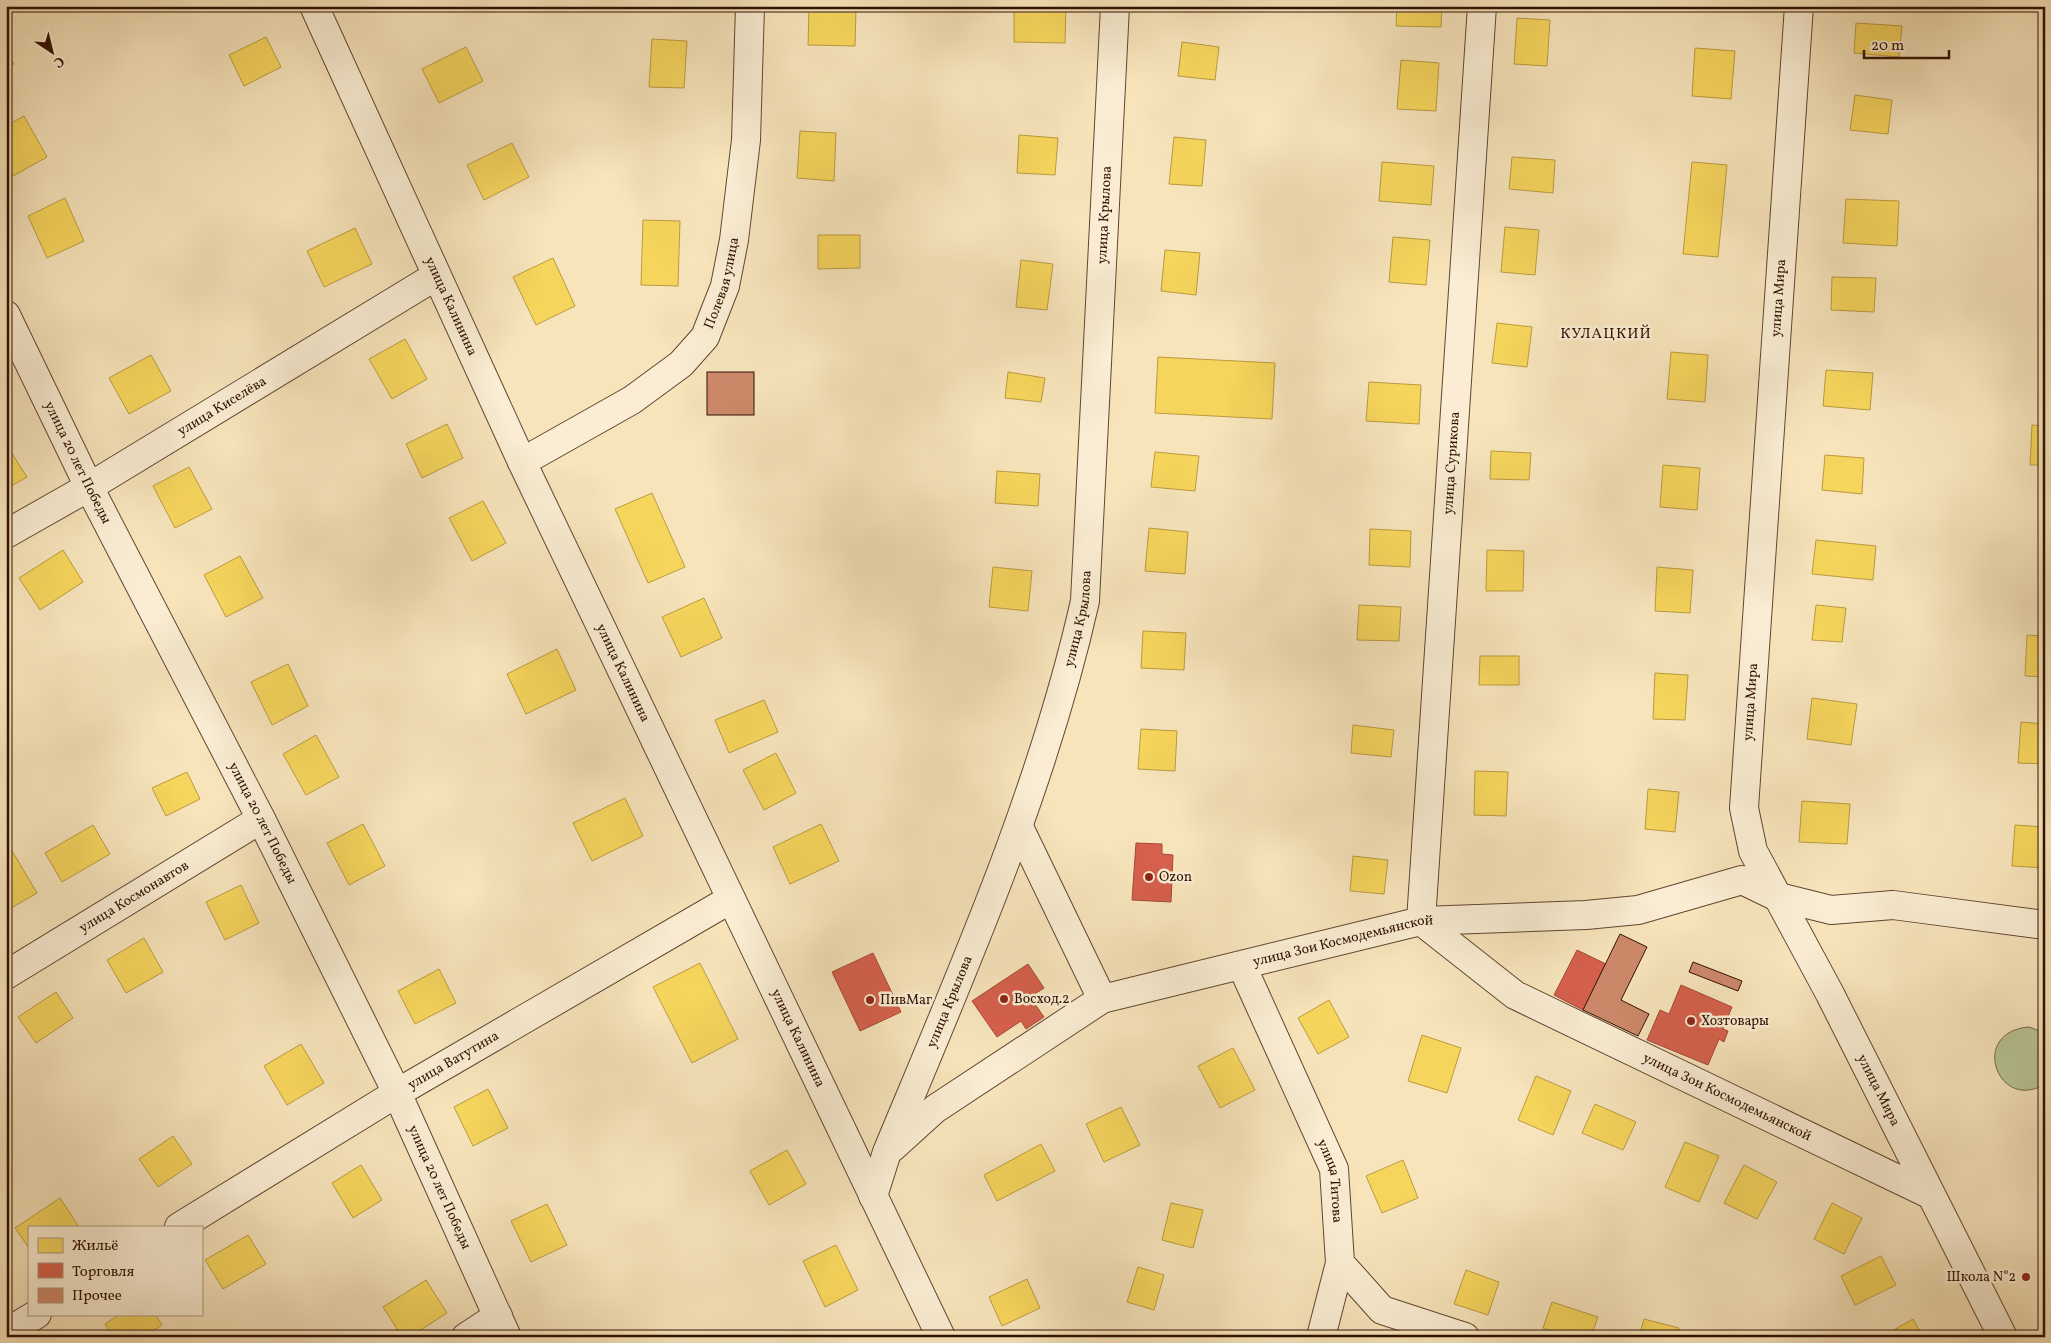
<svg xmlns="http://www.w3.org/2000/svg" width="2051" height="1343" font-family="Vollkorn,serif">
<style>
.green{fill:#b8c594;stroke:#746a4a}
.homes{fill:#f6d55c;stroke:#bb9a41}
.shops{fill:#d6604d;stroke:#a44836}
.building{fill:#ce896b;stroke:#301001}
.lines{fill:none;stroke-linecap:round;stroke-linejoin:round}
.street-casing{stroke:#624530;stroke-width:30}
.street{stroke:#faedd3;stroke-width:28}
.poi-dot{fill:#8f2418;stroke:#faedd3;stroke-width:2}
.labels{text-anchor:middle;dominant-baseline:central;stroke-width:5;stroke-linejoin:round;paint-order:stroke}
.street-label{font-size:14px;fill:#301001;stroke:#faedd3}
.poi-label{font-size:14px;fill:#301001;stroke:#faedd3;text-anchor:start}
.neighbourhood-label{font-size:15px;letter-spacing:1px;fill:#301001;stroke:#faedd3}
</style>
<rect width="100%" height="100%" fill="#f7e4bb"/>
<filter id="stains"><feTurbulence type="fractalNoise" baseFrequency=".004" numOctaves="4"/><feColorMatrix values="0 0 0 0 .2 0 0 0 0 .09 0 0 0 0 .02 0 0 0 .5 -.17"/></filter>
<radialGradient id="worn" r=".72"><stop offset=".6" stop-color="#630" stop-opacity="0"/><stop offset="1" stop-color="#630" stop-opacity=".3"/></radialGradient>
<path class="green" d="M 2029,1027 L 2045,1033 L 2045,1084 C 1998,1113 1968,1032 2029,1027 Z"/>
<g class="homes">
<polygon points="809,6 856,8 855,46 808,45"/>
<polygon points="1014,6 1066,6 1065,43 1014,42"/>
<polygon points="1178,6 1226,6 1225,11 1178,9"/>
<polygon points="1397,6 1442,6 1441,27 1396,26"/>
<polygon points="1517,18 1550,20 1547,66 1514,64"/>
<polygon points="1856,23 1902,26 1899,57 1854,53"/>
<polygon points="266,37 281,67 244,86 229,55"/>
<polygon points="652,39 687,41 684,88 649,87"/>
<polygon points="1182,42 1219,47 1215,80 1178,76"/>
<polygon points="466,47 483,81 439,103 422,69"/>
<polygon points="1695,48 1735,51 1731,99 1692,96"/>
<polygon points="6,50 14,64 6,68"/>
<polygon points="1401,60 1439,63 1436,111 1397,109"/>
<polygon points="1855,95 1892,100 1888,134 1850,130"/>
<polygon points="24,116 47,157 13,176 6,164 6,126"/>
<polygon points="800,131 836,133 834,181 797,178"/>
<polygon points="1019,135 1058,138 1055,175 1017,173"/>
<polygon points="1174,137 1206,140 1202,186 1169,184"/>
<polygon points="512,143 529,177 484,200 467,165"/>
<polygon points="1512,157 1555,160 1553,193 1509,189"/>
<polygon points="1382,162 1434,166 1431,205 1379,201"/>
<polygon points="1692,162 1727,165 1718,257 1683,254"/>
<polygon points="65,198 84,241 47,258 28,216"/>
<polygon points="1846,199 1899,201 1897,246 1843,243"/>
<polygon points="643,220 680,221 678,286 641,285"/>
<polygon points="1505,227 1539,230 1535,275 1501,272"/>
<polygon points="355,228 372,264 324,287 307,251"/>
<polygon points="818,235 860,235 860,268 818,269"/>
<polygon points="1393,237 1430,240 1426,285 1389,282"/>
<polygon points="1165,250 1200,253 1196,295 1161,291"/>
<polygon points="553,258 575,306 536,325 513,277"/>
<polygon points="1021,260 1053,264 1047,310 1016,307"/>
<polygon points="1832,277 1876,278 1874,312 1831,310"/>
<polygon points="1497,323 1532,327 1527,367 1492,363"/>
<polygon points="405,339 427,379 392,399 369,359"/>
<polygon points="1671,352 1708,355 1705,402 1667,399"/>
<polygon points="151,355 171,391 129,414 109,378"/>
<polygon points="1158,357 1275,363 1272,419 1155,413"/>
<polygon points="1826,370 1873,373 1870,410 1823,406"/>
<polygon points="1008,372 1045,378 1041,402 1005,398"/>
<polygon points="1369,382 1421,385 1419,424 1366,421"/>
<polygon points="447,424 463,458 422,478 406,444"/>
<polygon points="2032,425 2045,426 2045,465 2030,465"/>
<polygon points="6,444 27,477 6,489"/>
<polygon points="1491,451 1531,453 1529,480 1490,479"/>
<polygon points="1155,452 1199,456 1195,491 1151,487"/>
<polygon points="1825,455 1864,458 1862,494 1822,490"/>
<polygon points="1663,465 1700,468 1697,510 1660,507"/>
<polygon points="189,467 212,509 175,528 153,486"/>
<polygon points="997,471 1040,474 1038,506 995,503"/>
<polygon points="652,493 685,567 648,583 615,509"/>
<polygon points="483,501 506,543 472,561 449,518"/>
<polygon points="1149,528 1188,532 1185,574 1145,571"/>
<polygon points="1370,529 1411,531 1410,567 1369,565"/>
<polygon points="2045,535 2045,579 2040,578"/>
<polygon points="1816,540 1876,546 1873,580 1812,574"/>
<polygon points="63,550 83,582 40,610 19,578"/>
<polygon points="1487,550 1524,551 1523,591 1486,591"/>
<polygon points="240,556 263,598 226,617 204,575"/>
<polygon points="993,567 1032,571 1028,611 989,607"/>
<polygon points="1657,567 1693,570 1690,613 1655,611"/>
<polygon points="704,598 722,638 681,657 662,617"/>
<polygon points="1359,605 1401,607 1399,641 1357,640"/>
<polygon points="1816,605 1846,608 1842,642 1812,640"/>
<polygon points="1143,631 1186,633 1184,670 1141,668"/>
<polygon points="2027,635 2045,636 2045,677 2025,676"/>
<polygon points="557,649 576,690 526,714 507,674"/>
<polygon points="1480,656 1519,656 1519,685 1479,685"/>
<polygon points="288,664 308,706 272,725 251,682"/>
<polygon points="1655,673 1688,675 1685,720 1653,719"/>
<polygon points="1812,698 1857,704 1851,745 1807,739"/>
<polygon points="764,700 778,732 729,753 715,720"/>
<polygon points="2021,722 2045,724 2045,764 2018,763"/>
<polygon points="1353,725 1394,730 1391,757 1351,753"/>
<polygon points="1141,729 1177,731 1175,771 1138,769"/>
<polygon points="316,735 339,777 306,795 283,754"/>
<polygon points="776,753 796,793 764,810 743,770"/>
<polygon points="1475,771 1508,772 1506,816 1474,815"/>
<polygon points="187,772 200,799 166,816 152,788"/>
<polygon points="1648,789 1679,792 1675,832 1645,829"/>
<polygon points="625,798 643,836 592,861 573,823"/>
<polygon points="1802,801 1850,804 1847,844 1799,842"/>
<polygon points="363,824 385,866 349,885 327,843"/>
<polygon points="821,824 839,861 790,884 773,847"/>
<polygon points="93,825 110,854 62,882 45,853"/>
<polygon points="2015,825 2045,827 2045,868 2012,866"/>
<polygon points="11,849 37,893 6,911 6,852"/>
<polygon points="1353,856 1388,860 1384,894 1350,891"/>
<polygon points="241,885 259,923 225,940 206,902"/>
<polygon points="144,938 163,972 126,993 107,960"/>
<polygon points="700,963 738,1039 692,1063 653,987"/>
<polygon points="439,969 456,1003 415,1024 398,991"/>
<polygon points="56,992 73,1018 36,1043 18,1017"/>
<polygon points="1329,1000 1349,1037 1318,1054 1298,1018"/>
<polygon points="1422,1035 1461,1048 1447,1093 1408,1081"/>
<polygon points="301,1044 324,1083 287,1105 264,1066"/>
<polygon points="1233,1048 1255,1090 1220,1108 1198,1066"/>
<polygon points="1536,1076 1571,1091 1553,1135 1518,1120"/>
<polygon points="488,1089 508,1128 473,1146 454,1107"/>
<polygon points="1595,1104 1636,1122 1623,1150 1582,1133"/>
<polygon points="1121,1107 1140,1145 1104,1162 1086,1124"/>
<polygon points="173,1136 192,1164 158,1187 139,1159"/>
<polygon points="1685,1142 1719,1156 1699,1202 1665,1187"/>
<polygon points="1041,1144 1055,1171 997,1201 984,1175"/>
<polygon points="787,1150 806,1184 769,1205 750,1171"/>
<polygon points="1403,1160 1418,1198 1382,1213 1366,1176"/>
<polygon points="361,1165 382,1200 353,1218 332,1183"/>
<polygon points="1744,1165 1777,1182 1757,1219 1724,1203"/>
<polygon points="60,1198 79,1227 29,1227 29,1248 15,1228"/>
<polygon points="1171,1203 1203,1210 1193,1248 1162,1240"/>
<polygon points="1832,1203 1862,1218 1844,1254 1814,1239"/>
<polygon points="547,1204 567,1245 531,1262 511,1221"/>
<polygon points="248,1235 266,1264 223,1289 205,1260"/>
<polygon points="836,1245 858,1290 825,1307 803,1261"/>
<polygon points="1881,1256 1896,1285 1855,1305 1841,1276"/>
<polygon points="1138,1267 1164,1275 1154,1310 1127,1302"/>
<polygon points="1466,1270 1499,1282 1488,1315 1454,1304"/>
<polygon points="1027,1279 1040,1308 1002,1326 989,1297"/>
<polygon points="426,1280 447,1313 410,1337 402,1337 383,1307"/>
<polygon points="1552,1302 1598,1317 1591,1337 1569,1337 1543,1328"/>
<polygon points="120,1314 155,1314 162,1325 143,1337 113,1337 105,1324"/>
<polygon points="1644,1319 1679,1328 1677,1337 1639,1337"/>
<polygon points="1913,1319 1923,1337 1886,1337 1885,1335"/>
</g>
<g class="shops">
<polygon points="1136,843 1162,844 1162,854 1173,855 1171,902 1132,900"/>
<polygon points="1577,950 1606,964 1583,1010 1554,995"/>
<polygon points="873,953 901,1012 860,1031 832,972"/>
<polygon points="1028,964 1044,988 1030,997 1044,1017 1026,1029 1021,1021 997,1037 972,1001"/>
<polygon points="1681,985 1732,1007 1723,1029 1728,1031 1724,1042 1719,1039 1708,1065 1647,1040 1660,1010 1669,1014"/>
</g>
<g class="building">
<rect x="707" y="372" width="47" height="43"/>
<polygon points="1620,934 1647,947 1621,1000 1649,1014 1638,1036 1583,1010"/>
<polygon points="1693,962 1742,981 1738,991 1689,972"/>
</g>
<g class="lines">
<g class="street-casing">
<g id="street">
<path id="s1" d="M 314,6 L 522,462 L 941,1337"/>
<path id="s2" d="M 1799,6 L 1744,808 L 1753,851 L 1830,994 L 2003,1337"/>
<path id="s3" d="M 6,315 L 89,487 L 261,819 L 397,1093 L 507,1337"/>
<path id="s4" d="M 522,462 L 632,400 L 681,364 L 705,337 L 725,286 L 734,240 L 746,140 L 750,6"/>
<path id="s5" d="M 6,534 L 89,487 L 436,276"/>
<polyline points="1019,827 1102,999"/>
<path id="s6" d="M 1421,921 L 1482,6"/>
<path id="s7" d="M 1421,921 L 1515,995 L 1931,1195"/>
<path id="s8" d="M 1242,966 L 1334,1169 L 1340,1263 L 1382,1310 L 1465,1337"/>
<path id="s9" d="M 6,975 L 261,819"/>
<path id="s10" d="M 892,1148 L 935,1109 L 1102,999 L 1421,921 L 1586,915 L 1638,910 L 1742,880 L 1775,896 L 1831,910 L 1893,905 L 2045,925"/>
<path id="s11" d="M 873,1196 L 887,1152 C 962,972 1042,792 1085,601 L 1115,6"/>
<path id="s12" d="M 179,1227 L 397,1093 L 731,899"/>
<polyline points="6,1333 37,1314"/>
<polyline points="466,1337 498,1316"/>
<polyline points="1321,1337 1340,1263"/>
</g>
</g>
<use href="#street" class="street"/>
</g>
<g class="poi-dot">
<circle cx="1149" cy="877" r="5"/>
<circle cx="1004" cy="999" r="5"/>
<circle cx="870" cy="1000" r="5"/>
<circle cx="1691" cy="1021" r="5"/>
<circle cx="2026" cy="1277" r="5"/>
</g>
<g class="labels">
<g class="street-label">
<text stroke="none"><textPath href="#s11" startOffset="1019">улица Крылова</textPath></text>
<text stroke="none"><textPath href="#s4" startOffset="280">Полевая улица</textPath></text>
<text transform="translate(1779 298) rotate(-86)">улица Мира</text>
<text stroke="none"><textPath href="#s1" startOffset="330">улица Калинина</textPath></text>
<text stroke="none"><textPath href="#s5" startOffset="251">улица Киселёва</textPath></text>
<text stroke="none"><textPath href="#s3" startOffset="164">улица 20 лет Победы</textPath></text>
<text stroke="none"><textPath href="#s6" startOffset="459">улица Сурикова</textPath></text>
<text stroke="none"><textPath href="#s11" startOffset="614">улица Крылова</textPath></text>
<text stroke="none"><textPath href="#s1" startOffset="735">улица Калинина</textPath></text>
<text transform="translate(1751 702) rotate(-86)">улица Мира</text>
<text stroke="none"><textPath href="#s3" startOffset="569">улица 20 лет Победы</textPath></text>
<text stroke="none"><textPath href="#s9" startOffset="150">улица Космонавтов</textPath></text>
<text stroke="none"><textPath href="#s10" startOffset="506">улица Зои Космодемьянской</textPath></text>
<text stroke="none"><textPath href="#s11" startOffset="209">улица Крылова</textPath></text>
<text stroke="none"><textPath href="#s1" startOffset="1140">улица Калинина</textPath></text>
<text stroke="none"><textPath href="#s12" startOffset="321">улица Ватутина</textPath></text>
<text stroke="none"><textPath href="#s2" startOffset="1118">улица Мира</textPath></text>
<text stroke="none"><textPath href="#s7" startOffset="355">улица Зои Космодемьянской</textPath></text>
<text stroke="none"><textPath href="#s8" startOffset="234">улица Титова</textPath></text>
<text stroke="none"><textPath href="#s3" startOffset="974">улица 20 лет Победы</textPath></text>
</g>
<g class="poi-label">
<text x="1159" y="877">Ozon</text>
<text x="1014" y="999">Восход.2</text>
<text x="880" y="1000">ПивМаг</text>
<text x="1701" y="1021">Хозтовары</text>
<text x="2016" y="1277" text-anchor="end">Школа N°2</text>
</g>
<g class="neighbourhood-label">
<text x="1606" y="334">КУЛАЦКИЙ</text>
</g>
</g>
<rect width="2051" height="1343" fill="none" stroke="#f7e4bb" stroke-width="25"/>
<rect x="8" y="8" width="2036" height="1328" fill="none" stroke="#301001" stroke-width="2.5"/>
<rect x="12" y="12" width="2026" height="1318" fill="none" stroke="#301001"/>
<rect x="28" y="1226" width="175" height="90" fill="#faedd3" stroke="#a9957f"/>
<rect x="38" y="1238" width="25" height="15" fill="#f6d55c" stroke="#a9957f"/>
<text x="72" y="1250" font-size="15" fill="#301001">Жильё</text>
<rect x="38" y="1263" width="25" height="15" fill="#d6604d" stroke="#a9957f"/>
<text x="72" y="1276" font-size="15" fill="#301001">Торговля</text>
<rect x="38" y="1288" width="25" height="15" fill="#ce896b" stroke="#a9957f"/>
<text x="72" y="1300" font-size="15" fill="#301001">Прочее</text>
<g transform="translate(52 52) rotate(145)" stroke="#faedd3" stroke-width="4" paint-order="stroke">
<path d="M0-4L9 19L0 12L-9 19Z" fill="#301001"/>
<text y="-8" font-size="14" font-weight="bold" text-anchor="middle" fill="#301001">С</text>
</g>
<path d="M1864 50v8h85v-8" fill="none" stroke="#301001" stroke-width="2.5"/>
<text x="1871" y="50" font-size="15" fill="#301001" stroke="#faedd3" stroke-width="4" paint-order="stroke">20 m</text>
<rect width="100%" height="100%" filter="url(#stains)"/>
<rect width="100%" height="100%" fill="url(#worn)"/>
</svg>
